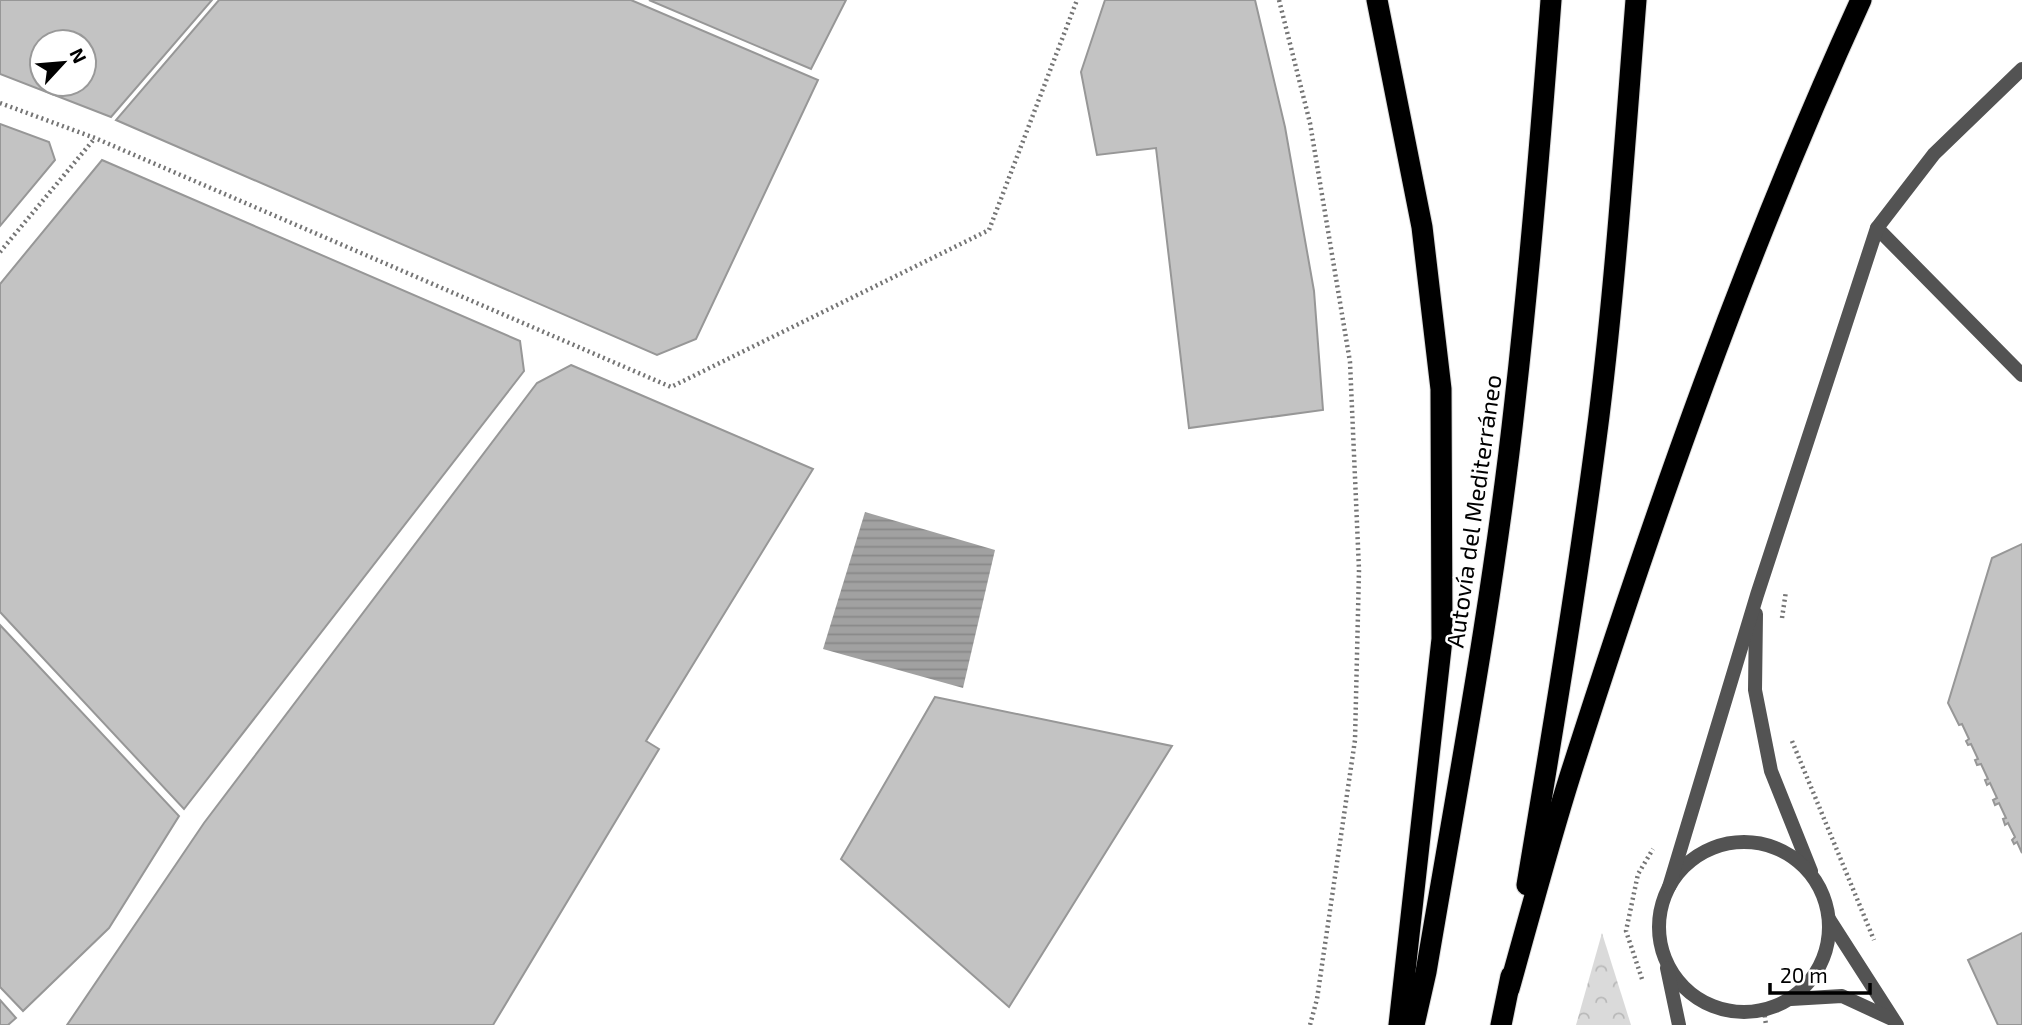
<svg xmlns="http://www.w3.org/2000/svg" width="2022" height="1025" font-family="'Exo 2',sans-serif">
<style>
.park{fill:url(#park-crowns)}
.water{fill:url(#water-rules)}
.building{fill:#c3c3c3;stroke:#979797;stroke-width:2;fill-rule:evenodd}
.lines{fill:none;stroke-linecap:round;stroke-linejoin:round}
.motorway-casing{stroke:#dbdbdb;stroke-width:23}
.path{stroke:#757575;stroke-width:4.5;stroke-dasharray:2 3.5;stroke-linecap:butt}
.minor{stroke:#535353;stroke-width:14}
.tertiary{stroke:#535353;stroke-width:14}
.motorway{stroke:#000;stroke-width:21}
.labels{text-anchor:middle;dominant-baseline:central;stroke-width:5;stroke-linejoin:round;paint-order:stroke}
.street-label{font-size:24px;fill:#000;stroke:#fff}
</style>
<defs>
<pattern id="park-crowns" width="20" height="18" patternUnits="userSpaceOnUse" patternTransform="scale(1.75)"><rect width="20" height="18" fill="#dadada"/><path d="M2 6a3 3 0 1 1 6 0M12 15a3 3 0 1 1 6 0" fill="none" stroke="#b9b9b9"/></pattern>
<pattern id="water-rules" width="6" height="5" patternUnits="userSpaceOnUse" patternTransform="scale(1.75)"><rect width="6" height="5" fill="#a1a1a1"/><path d="M0 2.5h6" fill="none" stroke="#898989"/></pattern>
</defs>
<rect width="100%" height="100%" fill="#fff"/>
<polygon class="park" points="1602,933 1631,1025 1576,1025"/>
<polygon class="water" points="865,512 995,550 963,688 823,649"/>
<g class="building">
<path d="M 0,0 L 212,0 L 111,117 L 0,74 ZM 42,42 L 84,42 L 84,84 L 42,84 Z"/>
<polygon points="219,0 631,0 818,80 696,339 657,355 116,120"/>
<polygon points="649,0 846,0 811,69"/>
<polygon points="1105,0 1255,0 1285,127 1314,291 1323,410 1189,428 1156,148 1097,155 1081,72"/>
<polygon points="0,124 49,142 55,160 0,226"/>
<polygon points="102,160 520,341 524,371 184,809 0,612 0,284"/>
<polygon points="571,365 813,469 646,741 659,749 493,1025 67,1025 204,823 537,383"/>
<polygon points="2022,544 2022,853 2017,842 2014,844 2012,840 2015,837 2008,823 2005,825 2003,819 2006,818 1999,803 1995,805 1993,800 1997,798 1990,783 1987,785 1985,780 1988,779 1981,764 1977,765 1975,760 1978,759 1971,744 1968,745 1966,741 1969,739 1962,724 1959,725 1948,703 1992,558"/>
<polygon points="0,625 179,816 109,928 23,1011 0,987"/>
<polygon points="935,697 1172,746 1009,1007 841,859"/>
<polygon points="2022,933 2022,1025 1998,1025 1968,960"/>
<polygon points="0,1000 16,1018 8,1025 0,1025"/>
</g>
<g class="lines">
<g class="motorway-casing">
<g id="motorway">
<polyline points="1377,0 1422,227 1441,389 1442,639 1399,1025"/>
<path d="M 1527,885 C 1553,729 1579,573 1599,416 C 1616,278 1625,139 1636,0"/>
<path d="M 1509,989 C 1529,918 1548,846 1570,776 C 1654,513 1746,251 1861,0"/>
<path d="M 1414,1025 L 1426,972 C 1458,783 1494,593 1515,401 C 1530,268 1541,134 1551,0"/>
<polyline points="1501,1025 1511,976"/>
</g>
</g>
<g class="path">
<polyline points="1279,0 1310,123 1350,362 1359,570 1355,740 1317,999 1310,1025"/>
<polyline points="0,103 95,138 671,387 989,230 1077,0"/>
<polyline points="0,252 95,138"/>
<polyline points="1782,618 1786,591"/>
<polyline points="1792,741 1874,940"/>
<polyline points="1642,979 1626,931 1638,874 1653,849"/>
<polyline points="1764,1010 1766,1025"/>
</g>
<polyline class="minor" points="1877,228 2022,375"/>
<g class="tertiary">
<polyline points="1756,614 1755,690 1771,771 1811,871"/>
<circle cx="1744" cy="927" r="85"/>
<polyline points="1669,887 1757,595 1877,228 1934,154 2022,69"/>
<polyline points="1829,919 1897,1025"/>
<polyline points="1667,968 1679,1025"/>
<polyline points="1791,999 1842,996 1892,1019"/>
</g>
<use href="#motorway" class="motorway"/>
</g>
<g class="labels">
<g class="street-label">
<text transform="translate(1473 511) rotate(-82)">Autovía del Mediterráneo</text>
</g>
</g>
<g transform="translate(63 63) rotate(64)"><circle r="33" fill="#ffffff" stroke="#999999" stroke-width="2"/>
<path d="M0-5L12 26L0 18L-12 26Z" fill="#000000"/>
<text y="-10" font-size="19" font-weight="bold" text-anchor="middle" fill="#000000">N</text>
</g>
<path d="M1770 983v10h100v-10" fill="none" stroke="#000000" stroke-width="3.5"/>
<text x="1780" y="983" font-size="21" fill="#000000" stroke="#ffffff" stroke-width="5" paint-order="stroke">20 m</text>
</svg>
